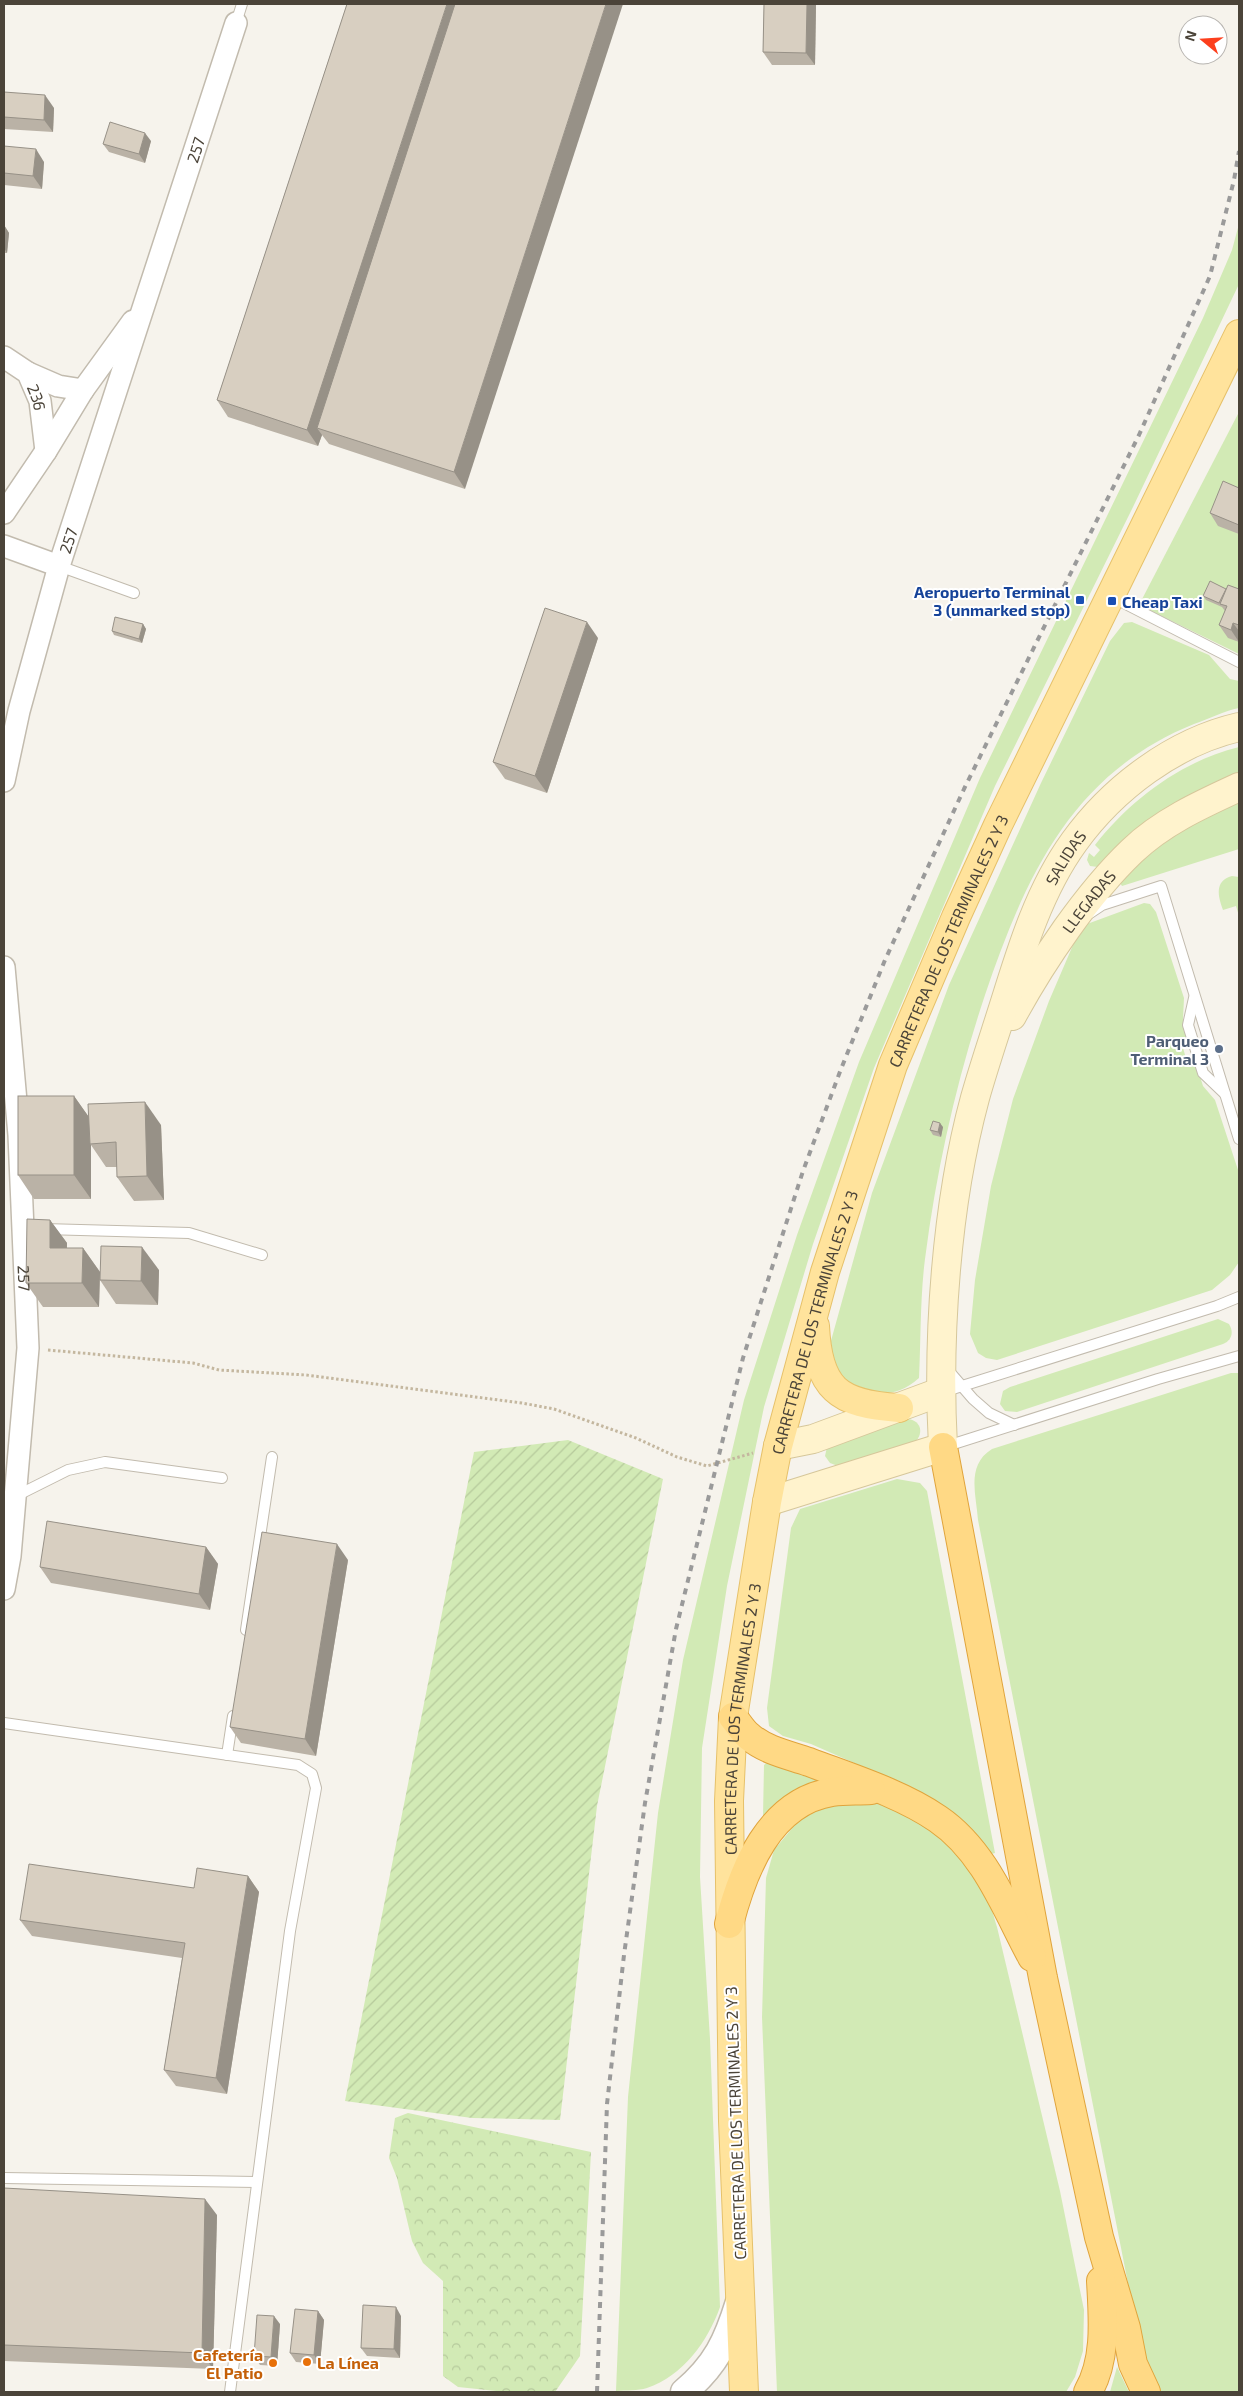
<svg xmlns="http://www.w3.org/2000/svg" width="1243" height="2396" font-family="'Exo 2',sans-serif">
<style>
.grass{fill:#d2eab5}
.forest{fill:url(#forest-crowns)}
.garden{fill:url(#garden-furrows)}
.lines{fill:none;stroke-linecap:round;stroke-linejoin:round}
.service-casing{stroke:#c2bbae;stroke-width:12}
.minor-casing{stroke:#c2bbae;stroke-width:24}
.tertiary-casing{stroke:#c2bbae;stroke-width:29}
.secondary-casing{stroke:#d6c79b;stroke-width:30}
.primary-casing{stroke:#e6c16a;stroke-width:30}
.trunk-casing{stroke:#e0a43c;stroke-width:30}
.path{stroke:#c4b79f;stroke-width:3;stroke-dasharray:2.5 2.5;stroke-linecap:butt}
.service{stroke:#fff;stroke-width:10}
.minor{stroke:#fff;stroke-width:21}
.tertiary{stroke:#fff;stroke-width:26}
.secondary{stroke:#fff3cd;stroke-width:28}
.primary{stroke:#ffe39c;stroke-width:28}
.trunk{stroke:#ffd985;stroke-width:28}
.rail{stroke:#9a9a9a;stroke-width:4;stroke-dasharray:6 6;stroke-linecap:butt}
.wall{fill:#bab2a6}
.shaded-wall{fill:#979187}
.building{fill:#d8cfc1;stroke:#979187}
.transit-dot{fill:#1a4fb4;stroke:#fff;stroke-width:2}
.service-dot{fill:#5c6f8a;stroke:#fff;stroke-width:2}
.food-dot{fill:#e8710a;stroke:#fff;stroke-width:2}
.labels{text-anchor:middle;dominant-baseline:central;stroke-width:4;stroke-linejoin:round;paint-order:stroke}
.street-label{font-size:16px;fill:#4b4439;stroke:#fff}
.transit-label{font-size:16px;font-weight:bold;fill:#164399;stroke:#fff;text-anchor:end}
.service-label{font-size:16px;font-weight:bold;fill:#4e5e75;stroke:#fff;text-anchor:end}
.food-label{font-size:16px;font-weight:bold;fill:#c56008;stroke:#fff;text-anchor:end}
</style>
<defs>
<pattern id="forest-crowns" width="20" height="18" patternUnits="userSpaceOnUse" patternTransform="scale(1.25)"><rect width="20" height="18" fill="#d2eab5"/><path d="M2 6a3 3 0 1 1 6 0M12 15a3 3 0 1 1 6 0" fill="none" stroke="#b6ca9c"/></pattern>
<pattern id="garden-furrows" width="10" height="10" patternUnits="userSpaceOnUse" patternTransform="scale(1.25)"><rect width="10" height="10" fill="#d2eab5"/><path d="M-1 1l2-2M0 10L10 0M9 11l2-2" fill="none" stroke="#b6ca9c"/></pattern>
</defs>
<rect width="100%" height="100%" fill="#f6f3ec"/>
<g class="grass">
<path d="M 1239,224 L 1239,284 L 1133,507 L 995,786 L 874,1068 L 813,1244 L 764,1407 L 727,1586 L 702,1748 L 700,1877 L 710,2039 L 720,2307 C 708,2341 683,2376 647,2388 C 638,2391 626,2390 616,2391 L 628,2097 L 658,1813 L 683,1660 L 744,1400 L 797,1235 L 859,1062 L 980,778 L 1203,318 L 1232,250 Z"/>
<polygon points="1239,412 1239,654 1139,605"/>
<path d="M 1132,622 L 1209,655 L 1230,679 L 1239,681 L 1239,708 C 1224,711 1209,719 1194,724 C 1072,773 1025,877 985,995 C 956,1082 937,1167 925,1259 C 920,1298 921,1339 919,1378 C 893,1401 872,1393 843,1386 L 829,1348 L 872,1193 L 949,985 L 1041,783 L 1110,641 L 1124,623 Z"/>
<path d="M 1239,747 L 1239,774 L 1188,796 L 1152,817 L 1098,867 L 1090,866 L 1087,860 L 1089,853 L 1094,857 L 1100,850 L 1095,845 C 1131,799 1182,761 1239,747 Z"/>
<path d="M 1239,802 L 1239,849 L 1122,886 L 1120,883 C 1156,843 1192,824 1239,802 Z"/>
<path d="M 1232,876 L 1239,877 L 1239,916 L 1236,906 L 1223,910 C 1218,896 1214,881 1232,876 Z"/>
<polygon points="1144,903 1150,904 1156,912 1184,998 1183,1019 1189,1041 1182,1044 1188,1066 1196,1064 1203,1086 1215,1100 1239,1173 1239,1262 1230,1275 1212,1290 997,1360 986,1358 978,1353 970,1334 975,1280 991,1186 1013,1099 1049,1001 1076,938 1087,924"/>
<path d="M 1218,1319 L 1229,1324 C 1234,1332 1232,1340 1223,1344 L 1017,1412 L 1005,1411 L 1000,1404 L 1003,1391 L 1010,1387 Z"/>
<path d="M 1231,1373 L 1239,1373 L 1239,2392 L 1158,2392 L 1146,2375 L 978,1520 C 976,1494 966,1465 992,1449 Z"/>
<path d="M 906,1419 C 920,1419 925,1432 915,1442 L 838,1466 L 830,1463 L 825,1456 L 827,1447 Z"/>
<polygon points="897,1479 920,1483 927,1491 995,1853 991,1854 947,1809 920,1792 811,1744 783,1736 769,1726 767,1708 791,1528 800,1509"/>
<polygon points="771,1759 822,1778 787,1796 763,1816 764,1765"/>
<path d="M 864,1800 C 915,1812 964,1849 987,1898 C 992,1907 994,1918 997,1927 L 1060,2191 L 1084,2310 L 1083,2351 L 1075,2377 L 1066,2392 L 777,2392 L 762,2017 L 766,1878 L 774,1850 L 799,1820 L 818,1807 Z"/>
<polygon points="1117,2367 1129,2392 1110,2392"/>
</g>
<polygon class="forest" points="408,2113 591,2152 580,2356 555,2392 506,2392 458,2387 443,2376 443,2281 423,2263 412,2241 397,2178 389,2158 395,2118"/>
<polygon class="garden" points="568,1440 663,1479 597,1806 560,2120 472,2118 345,2101 474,1452"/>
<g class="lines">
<g class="service-casing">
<g id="service">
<polyline points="236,23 242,4"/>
<polyline points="59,566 134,593"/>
<polyline points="1112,597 1239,662"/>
<polyline points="1090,913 1102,905 1161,886 1239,1139"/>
<polyline points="1194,998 1188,1025 1203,1073 1225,1094"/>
<polyline points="44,1229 189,1233 262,1255"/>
<polyline points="947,1369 973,1399 989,1413 1014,1425"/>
<polyline points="943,1392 1217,1306 1239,1297"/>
<polyline points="944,1447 1158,1379 1239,1356"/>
<polyline points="16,1496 68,1470 105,1462 222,1478"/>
<polyline points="246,1630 272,1457"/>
<polyline points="4,1723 298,1765 312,1774 316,1788 290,1931 230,2392"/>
<polyline points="227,1755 233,1716"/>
<polyline points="4,2178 257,2182"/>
</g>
</g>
<g class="minor-casing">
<g id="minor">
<path id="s1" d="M 4,357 L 28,373 L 40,401 L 46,451"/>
<polyline points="28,373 58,386 83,390"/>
<polyline points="4,513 46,451 83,390 133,321"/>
<polyline points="4,546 59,566"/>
<path id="s2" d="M 4,781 L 19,711 L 59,566 L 236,23"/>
<path id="s3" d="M 4,967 L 19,1135 L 28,1348 L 10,1556 L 4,1589"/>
</g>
</g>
<g class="tertiary-casing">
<path id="tertiary" d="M 684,2392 C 716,2365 727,2341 739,2302"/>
</g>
<g class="secondary-casing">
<g id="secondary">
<path id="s4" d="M 1012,1016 C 1042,961 1087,894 1132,851 C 1162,822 1202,804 1239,787"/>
<polyline points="778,1446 813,1439 940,1392"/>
<path id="s5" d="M 767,1502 L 943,1447 C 937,1337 946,1205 975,1098 C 984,1066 995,1034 1005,1002 C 1022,947 1040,889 1074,842 C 1113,788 1174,742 1239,727"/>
</g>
</g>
<g class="primary-casing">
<g id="primary">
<path d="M 815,1326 C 818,1389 838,1404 899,1408"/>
<path id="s6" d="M 744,2392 L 733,2121 L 729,1801 L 733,1717 L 767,1502 L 778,1446 L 825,1272 L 893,1065 L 956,917 L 998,825 L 1239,334"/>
</g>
</g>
<g class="trunk-casing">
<g id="trunk">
<polyline points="943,1447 1043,1978 1099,2237 1126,2328 1133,2364 1146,2392"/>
<path d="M 733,1717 C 738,1723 743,1732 750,1737 C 767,1751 789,1755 809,1762 C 851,1778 902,1794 938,1819 C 985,1851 1006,1909 1032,1957"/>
<path d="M 729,1924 C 743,1870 769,1802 832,1792 C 845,1790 858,1791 871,1790"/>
<path d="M 1088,2392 C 1107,2359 1103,2318 1101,2281"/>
</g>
</g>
<polyline class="path" points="48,1350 193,1363 219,1370 306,1375 522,1403 554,1409 636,1438 677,1457 707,1466 753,1453"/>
<use href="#service" class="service"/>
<use href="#minor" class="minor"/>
<use href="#tertiary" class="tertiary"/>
<use href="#secondary" class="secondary"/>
<use href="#primary" class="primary"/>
<use href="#trunk" class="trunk"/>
<polyline class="rail" points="597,2392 607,2104 624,1955 645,1803 676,1629 743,1358 803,1171 841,1069 885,960 964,789 1139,435 1210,276 1234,180 1239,151"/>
</g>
<g class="wall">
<polygon points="347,4 465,489 329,444 322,435 318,446 228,417 217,400"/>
<polygon points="764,4 816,4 815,65 772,65 763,52"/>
<polygon points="4,92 54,108 53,132 4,129"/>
<polygon points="151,141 145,163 109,152 103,144"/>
<polygon points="4,146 44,162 42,189 4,185"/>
<polygon points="4,225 9,233 7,253 4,253"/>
<polygon points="1239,488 1239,534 1218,526 1210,513"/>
<polygon points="1226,589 1239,589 1239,642 1228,638 1219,625 1225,611 1222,607 1206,600 1203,596"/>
<polygon points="143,624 146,629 142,643 114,635 112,631"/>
<polygon points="598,638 547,793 505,779 493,762"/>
<polygon points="74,1096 88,1116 161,1125 164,1200 134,1201 117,1177 117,1167 106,1167 91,1145 91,1199 34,1199 18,1175"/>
<polygon points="943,1127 941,1137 933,1135 930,1130"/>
<polygon points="50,1220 67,1243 67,1248 83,1248 100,1272 99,1307 43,1307 26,1283"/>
<polygon points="159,1270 158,1305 116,1304 100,1280"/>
<polygon points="206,1547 218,1564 210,1610 51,1583 40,1567"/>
<polygon points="348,1560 316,1756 241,1743 230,1727"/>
<polygon points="248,1876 259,1892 227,2094 176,2086 164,2070 182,1958 32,1936 20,1920 194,1888"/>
<polygon points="4,2188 217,2215 213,2369 4,2361"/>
<polygon points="318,2311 324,2320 320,2364 296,2362 290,2353"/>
<polygon points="401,2316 400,2358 367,2356 361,2348"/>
<polygon points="280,2324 277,2366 260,2365 254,2356"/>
</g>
<g class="shaded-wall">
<polygon points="447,4 464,4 317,428 322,435 318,446 307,430"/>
<polygon points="606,4 623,4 465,489 454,472"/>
<polygon points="807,4 816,4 815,65 806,53"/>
<polygon points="45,95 54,108 53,132 44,120"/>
<polygon points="145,133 151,141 145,163 139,154"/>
<polygon points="36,149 44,162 42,189 33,176"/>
<polygon points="4,225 9,233 7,253 4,248"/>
<polygon points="587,622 598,638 547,793 535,776"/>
<polygon points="1233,623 1239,631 1239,642 1231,630"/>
<polygon points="143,624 146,629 142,643 139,639"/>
<polygon points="74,1096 91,1120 90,1144 91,1145 91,1199 74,1175"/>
<polygon points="145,1102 161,1125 164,1200 147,1176"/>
<polygon points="940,1123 943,1127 941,1137 938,1132"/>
<polygon points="50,1220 67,1243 66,1272 50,1248"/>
<polygon points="142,1247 159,1270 158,1305 141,1281"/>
<polygon points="83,1248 100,1272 99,1307 82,1283"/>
<polygon points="337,1544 348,1560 316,1756 305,1739"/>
<polygon points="206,1547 218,1564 210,1610 199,1594"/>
<polygon points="248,1876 259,1892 227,2094 216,2078"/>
<polygon points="205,2199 217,2215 213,2369 202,2353"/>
<polygon points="396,2307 401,2316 400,2358 394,2349"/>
<polygon points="318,2311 324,2320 320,2364 314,2355"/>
<polygon points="274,2316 280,2324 277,2366 271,2357"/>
</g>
<g class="building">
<polygon points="347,4 447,4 307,430 217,400"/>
<polygon points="455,4 606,4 454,472 317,428"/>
<polygon points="764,4 807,4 806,53 763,52"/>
<polygon points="4,92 45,95 44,120 4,117"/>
<polygon points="110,122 145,133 139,154 103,144"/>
<polygon points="4,146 36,149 33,176 4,173"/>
<polygon points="1223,481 1239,488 1239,525 1210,513"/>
<polygon points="1210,581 1226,589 1219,603 1203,596"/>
<polygon points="1228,585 1239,589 1239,625 1233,623 1231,630 1219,625 1227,606 1220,604"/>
<polygon points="545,608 587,622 535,776 493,762"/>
<polygon points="115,617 143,624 139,639 112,631"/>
<rect x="18" y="1096" width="56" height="79"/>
<polygon points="145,1102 147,1176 117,1177 116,1142 90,1144 88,1104"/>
<polygon points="933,1121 940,1123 938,1132 930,1130"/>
<polygon points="27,1219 50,1220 50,1248 83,1248 82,1283 26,1283"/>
<polygon points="101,1246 142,1247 141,1281 100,1280"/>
<polygon points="47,1521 206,1547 199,1594 40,1567"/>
<polygon points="262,1532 337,1544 305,1739 230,1727"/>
<polygon points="29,1864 194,1888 197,1868 248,1876 216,2078 164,2070 185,1943 20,1920"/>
<polygon points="4,2188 205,2199 202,2353 4,2345"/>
<polygon points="363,2305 396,2307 394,2349 361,2348"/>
<polygon points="295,2309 318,2311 314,2355 290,2353"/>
<polygon points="257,2315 274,2316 271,2357 254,2356"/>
</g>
<g class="transit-dot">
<rect x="1075" y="595" width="10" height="10" rx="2.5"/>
<rect x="1107" y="596" width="10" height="10" rx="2.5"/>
</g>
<circle class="service-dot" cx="1219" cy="1049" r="5"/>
<g class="food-dot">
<circle cx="307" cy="2362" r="5"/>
<circle cx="273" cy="2363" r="5"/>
</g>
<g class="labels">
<g class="street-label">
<text stroke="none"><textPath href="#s2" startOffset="660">257</textPath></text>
<text stroke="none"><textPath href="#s1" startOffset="55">236</textPath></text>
<text stroke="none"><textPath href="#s2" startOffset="249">257</textPath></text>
<text stroke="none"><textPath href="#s5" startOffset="794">SALIDAS</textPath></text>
<text stroke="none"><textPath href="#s4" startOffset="138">LLEGADAS</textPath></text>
<text stroke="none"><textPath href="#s6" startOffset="1484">CARRETERA DE LOS TERMINALES 2 Y 3</textPath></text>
<text stroke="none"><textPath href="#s3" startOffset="312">257</textPath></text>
<text stroke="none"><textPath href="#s6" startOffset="1079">CARRETERA DE LOS TERMINALES 2 Y 3</textPath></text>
<text stroke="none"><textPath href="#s6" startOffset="674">CARRETERA DE LOS TERMINALES 2 Y 3</textPath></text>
<text transform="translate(735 2123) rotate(-92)">CARRETERA DE LOS TERMINALES 2 Y 3</text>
</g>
<g class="transit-label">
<text x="1070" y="591">Aeropuerto Terminal<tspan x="1070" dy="18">3 (unmarked stop)</tspan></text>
<text x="1122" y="601" text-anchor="start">Cheap Taxi</text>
</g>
<g class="service-label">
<text x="1209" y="1040">Parqueo<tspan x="1209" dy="18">Terminal 3</tspan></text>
</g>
<g class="food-label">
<text x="263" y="2354">Cafetería<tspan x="263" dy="18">El Patio</tspan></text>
<text x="317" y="2362" text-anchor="start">La Línea</text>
</g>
</g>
<rect width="1243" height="2396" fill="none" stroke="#4b4439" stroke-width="10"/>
<g transform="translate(1203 40) rotate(288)"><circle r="24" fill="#ffffff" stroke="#b7b4b0"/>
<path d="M0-4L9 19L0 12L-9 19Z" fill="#fc3f1d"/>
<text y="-8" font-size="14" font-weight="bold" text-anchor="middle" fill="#4b4439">N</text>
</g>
</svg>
